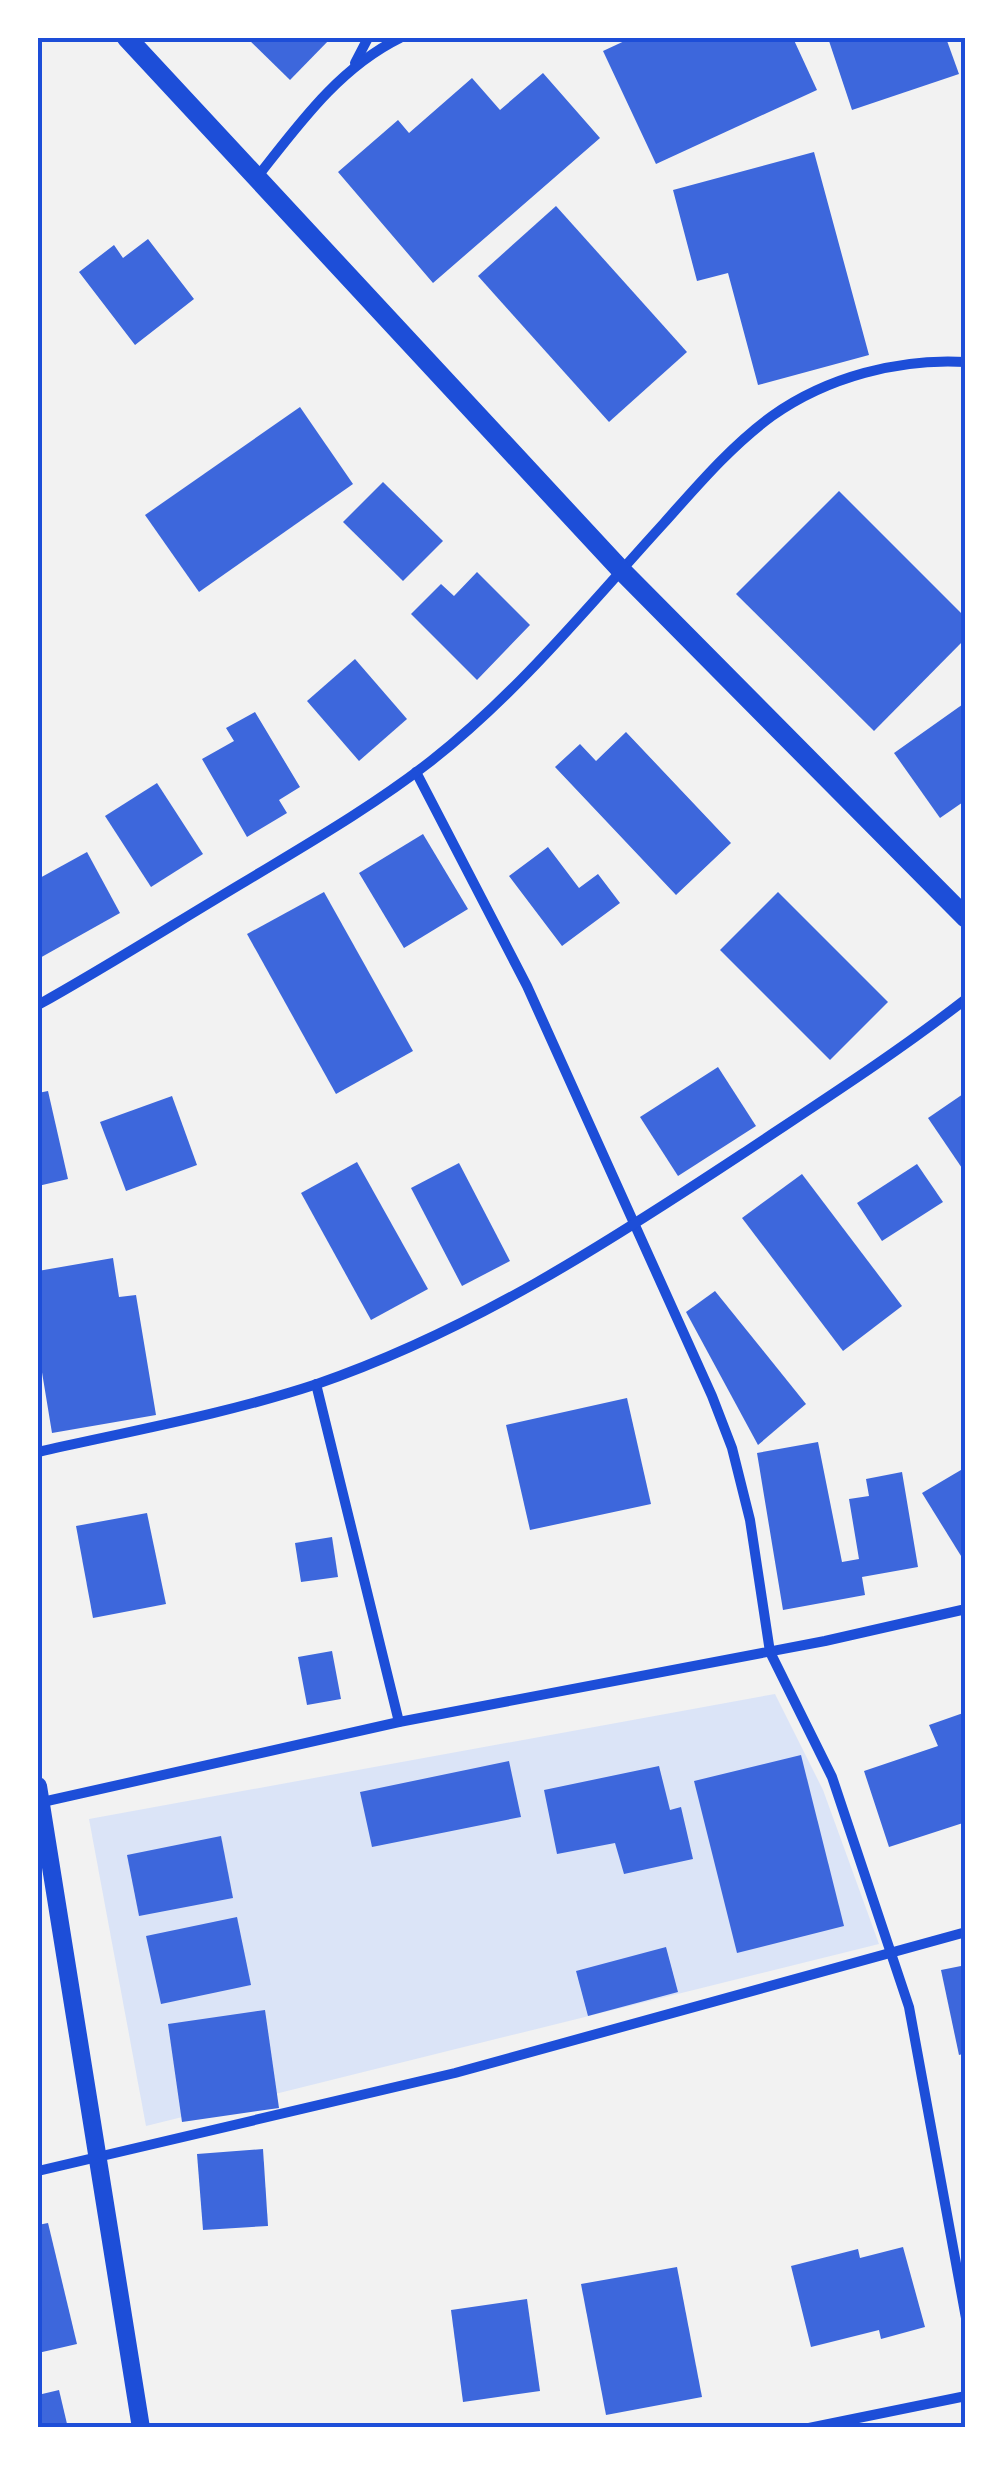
<svg xmlns="http://www.w3.org/2000/svg" width="1003" height="2465" font-family="'Sofia Sans Condensed',sans-serif">
<style>
.green{fill:#dbe4f7}
.building{fill:#3d67dc}
.lines{fill:none;stroke-linecap:round;stroke-linejoin:round}
.minor{stroke:#1d4ed8;stroke-width:10}
.tertiary{stroke:#1d4ed8;stroke-width:18}
.secondary{stroke:#1d4ed8;stroke-width:20}
.neatline{fill:none;stroke:#1d4ed8;stroke-width:4}
</style>
<rect width="100%" height="100%" fill="#f2f2f2"/>
<polygon class="green" points="775,1694 823,1790 879,1944 146,2126 89,1819"/>
<g class="building">
<polygon points="247,38 331,38 290,80"/>
<polygon points="631,38 793,38 817,90 656,164 603,51"/>
<polygon points="828,38 946,38 959,74 852,110"/>
<polygon points="543,73 600,138 433,283 338,172 398,120 409,133 472,78 500,110"/>
<polygon points="814,152 869,355 758,385 728,273 697,281 673,190"/>
<polygon points="556,206 687,352 609,422 478,276"/>
<polygon points="148,239 194,299 135,345 79,272 114,245 123,258"/>
<polygon points="300,407 353,484 199,592 145,515"/>
<polygon points="383,482 443,541 403,581 343,522"/>
<polygon points="839,491 966,618 966,638 874,731 736,594"/>
<polygon points="477,572 530,625 477,680 411,614 441,584 454,596"/>
<polygon points="355,659 407,719 359,761 307,701"/>
<polygon points="966,702 966,800 940,818 894,753"/>
<polygon points="255,712 300,787 279,800 287,813 247,837 202,759 234,741 226,728"/>
<polygon points="626,732 731,843 676,895 555,767 580,744 596,761"/>
<polygon points="157,783 203,854 151,887 105,816"/>
<polygon points="423,834 468,909 404,948 359,873"/>
<polygon points="548,847 579,888 598,874 620,903 562,946 509,876"/>
<polygon points="87,852 120,913 38,959 38,879"/>
<polygon points="324,892 413,1051 336,1094 247,934"/>
<polygon points="778,892 888,1002 830,1060 720,950"/>
<polygon points="718,1067 756,1126 678,1176 640,1117"/>
<polygon points="48,1091 68,1179 38,1186 38,1093"/>
<polygon points="966,1092 966,1174 928,1118"/>
<polygon points="172,1096 197,1165 126,1191 100,1122"/>
<polygon points="357,1162 428,1289 371,1320 301,1193"/>
<polygon points="459,1163 510,1261 462,1286 411,1188"/>
<polygon points="917,1164 943,1202 882,1241 857,1203"/>
<polygon points="802,1174 902,1306 843,1351 742,1218"/>
<polygon points="113,1258 119,1297 136,1295 156,1415 52,1433 38,1348 38,1271"/>
<polygon points="715,1291 806,1404 758,1445 686,1312"/>
<polygon points="627,1398 651,1504 530,1530 506,1425"/>
<polygon points="818,1442 842,1562 859,1559 849,1499 869,1496 866,1479 902,1472 918,1567 862,1577 865,1595 783,1610 757,1453"/>
<polygon points="966,1467 966,1564 922,1493"/>
<polygon points="147,1513 166,1604 93,1618 76,1526"/>
<polygon points="332,1537 338,1577 301,1582 295,1543"/>
<polygon points="332,1651 341,1699 307,1705 298,1657"/>
<polygon points="966,1712 966,1822 889,1847 864,1771 938,1746 929,1725"/>
<polygon points="801,1755 844,1926 737,1953 694,1781"/>
<polygon points="509,1761 521,1817 372,1847 360,1792"/>
<polygon points="659,1766 670,1810 681,1807 693,1859 624,1874 615,1843 557,1854 544,1790"/>
<polygon points="221,1836 233,1898 139,1916 127,1855"/>
<polygon points="237,1917 251,1985 161,2004 146,1936"/>
<polygon points="666,1947 678,1992 588,2016 576,1971"/>
<polygon points="966,1965 966,2053 959,2055 941,1970"/>
<polygon points="265,2010 279,2108 182,2122 168,2024"/>
<polygon points="263,2149 268,2226 203,2230 197,2154"/>
<polygon points="48,2223 77,2344 38,2353 38,2225"/>
<polygon points="903,2247 925,2327 881,2339 879,2330 811,2347 791,2266 858,2249 860,2258"/>
<polygon points="677,2267 702,2397 606,2415 581,2284"/>
<polygon points="527,2299 540,2391 463,2402 451,2310"/>
<polygon points="59,2390 68,2428 38,2428 38,2395"/>
</g>
<g class="lines">
<g class="minor">
<polyline points="355,63 368,38"/>
<path d="M 258,176 C 299,124 339,68 400,38"/>
<polyline points="416,772 527,986 712,1396 732,1448 750,1520 770,1652 832,1777 909,2007 966,2318"/>
<path d="M 38,1005 C 108,966 177,922 246,881 C 309,843 373,806 431,761 C 518,693 590,604 664,523 C 698,485 731,446 772,416 C 827,377 899,358 966,362"/>
<polyline points="316,1384 399,1722"/>
<path d="M 38,1452 C 131,1431 226,1414 317,1384 C 471,1331 607,1243 742,1154 C 817,1104 894,1055 966,999"/>
<polyline points="38,1803 399,1722 825,1641 966,1609"/>
<polyline points="38,2171 455,2073 966,1932"/>
<polyline points="809,2428 966,2396"/>
</g>
<polyline class="tertiary" points="38,1786 141,2428"/>
<polyline class="secondary" points="127,38 621,570 966,918"/>
</g>
<rect width="1003" height="2465" fill="none" stroke="#ffffff" stroke-width="80"/>
<rect x="40" y="40" width="923" height="2385" class="neatline"/>
</svg>
